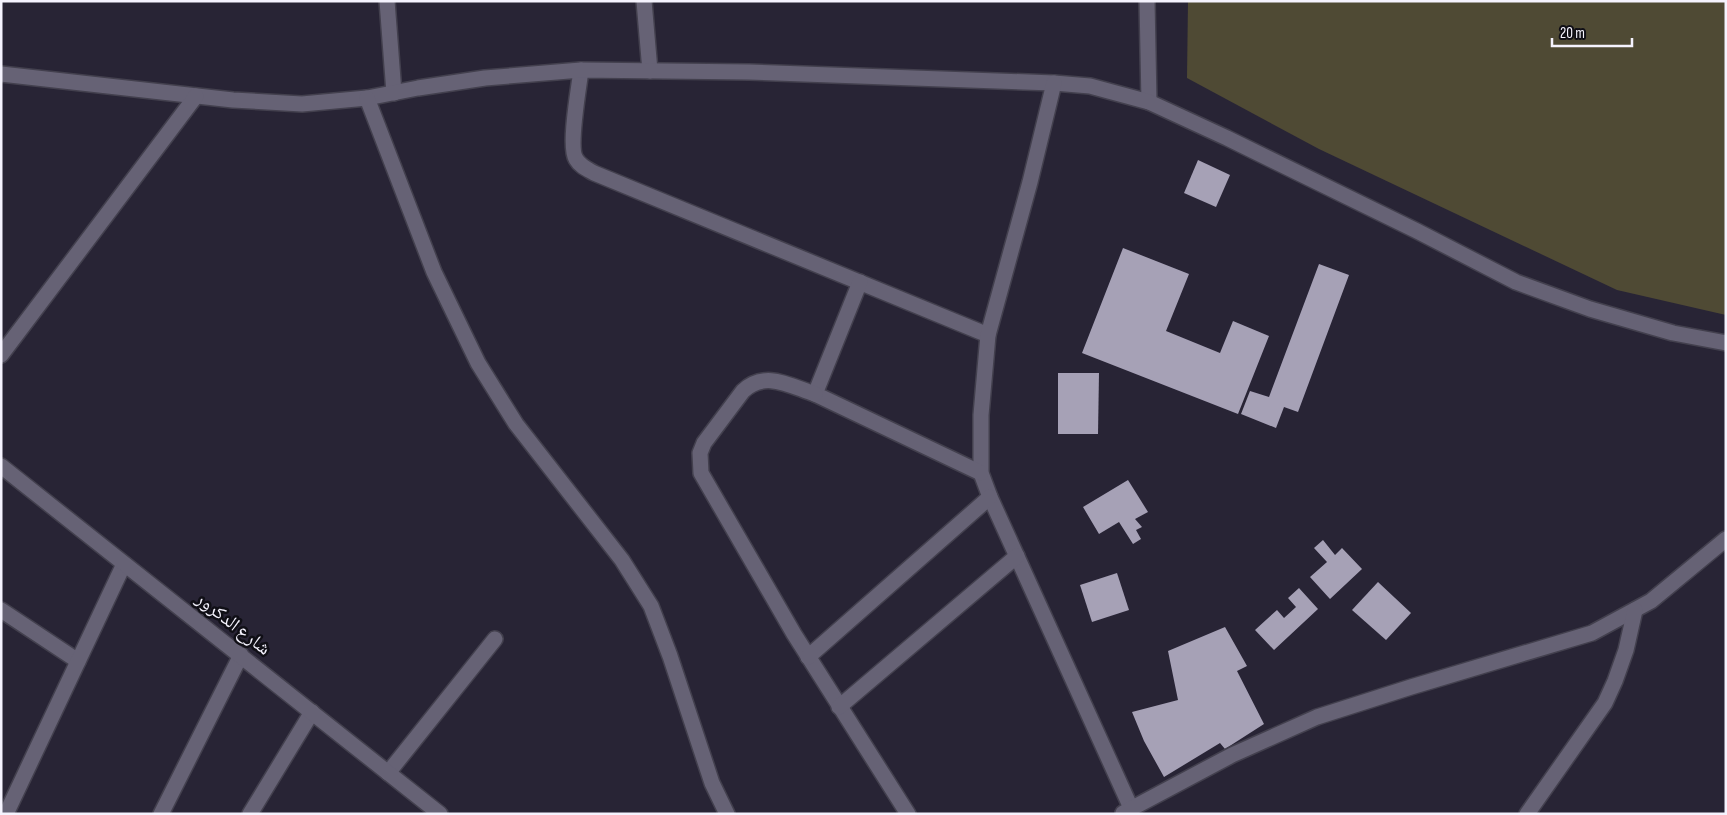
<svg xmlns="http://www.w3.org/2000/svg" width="1727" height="815" font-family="'Sofia Sans Condensed','Noto Naskh Arabic',sans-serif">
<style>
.green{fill:#4f4a34}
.building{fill:#a6a1b6}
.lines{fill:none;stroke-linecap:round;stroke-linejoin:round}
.minor-casing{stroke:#43404e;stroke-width:18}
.tertiary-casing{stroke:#43404e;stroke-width:18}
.minor{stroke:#666275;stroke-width:15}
.tertiary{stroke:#666275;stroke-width:15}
.labels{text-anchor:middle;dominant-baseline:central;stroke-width:5;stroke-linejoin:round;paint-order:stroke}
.street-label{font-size:19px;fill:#f5f3fe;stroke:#100f16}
</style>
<rect width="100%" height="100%" fill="#282435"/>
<polygon class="green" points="1188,1 1726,1 1726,315 1617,290 1319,149 1187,78"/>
<g class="building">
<polygon points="1198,160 1230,175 1216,207 1184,193"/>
<polygon points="1123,248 1189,274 1166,331 1220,353 1233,321 1269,336 1238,414 1082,353"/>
<polygon points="1319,264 1349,275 1298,412 1284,407 1276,428 1241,414 1250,391 1269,397"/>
<polygon points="1058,373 1099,373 1098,434 1058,434"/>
<polygon points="1128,480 1148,512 1135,519 1142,527 1136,530 1141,539 1133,544 1119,522 1099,534 1083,507"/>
<polygon points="1323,540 1335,555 1342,548 1362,569 1330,599 1310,577 1327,562 1314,548"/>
<polygon points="1117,573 1129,610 1092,622 1080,585"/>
<polygon points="1378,582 1411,613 1386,640 1352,610"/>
<polygon points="1299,588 1318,609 1274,650 1255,630 1277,610 1284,618 1296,607 1288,598"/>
<polygon points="1225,627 1247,666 1237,671 1264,724 1225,749 1220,743 1164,777 1144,741 1132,712 1178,700 1168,651"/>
</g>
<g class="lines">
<g class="minor-casing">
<g id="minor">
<polyline points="387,1 394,93"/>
<polyline points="644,1 650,71"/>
<polyline points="1147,1 1149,102"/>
<path d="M 581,70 C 579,87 568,147 576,159 C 580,166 587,169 594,173 L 988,335"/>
<polyline points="1,74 233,100 302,104 367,98 418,88 485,78 581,70 749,72 1054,83 1090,86 1149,102 1227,138 1417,231 1516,282 1590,309 1673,333 1726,343"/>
<polyline points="1054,83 1030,182 988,335 981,415 981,473 990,497 1131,808"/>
<polyline points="367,98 434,272 478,363 516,424 622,560 651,606 670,656 712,783 727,814"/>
<polyline points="860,282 815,394 981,473"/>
<polyline points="1,355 196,96"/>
<path d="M 815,394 C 790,386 765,370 743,391 L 704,443 L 700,453 L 701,473 L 794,634 L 908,814"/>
<polyline points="1,610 78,661"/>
<polyline points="808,657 990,497"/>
<polyline points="839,707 1017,556"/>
<polyline points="388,773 495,639"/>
<polyline points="1123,813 1232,755 1317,717 1411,687 1592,633 1651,601 1726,539"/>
<polyline points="6,814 124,564"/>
<polyline points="161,814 241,655"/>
<polyline points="250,814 312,712"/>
<polyline points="1527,814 1605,703 1615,681 1626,650 1635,610"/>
</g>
</g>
<g class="tertiary-casing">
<polyline id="tertiary" points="1,466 440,814"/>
</g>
<use href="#minor" class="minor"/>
<use href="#tertiary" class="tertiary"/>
</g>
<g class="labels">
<g class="street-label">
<text transform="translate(233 624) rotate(38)">شارع الدكرور</text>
</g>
</g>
<rect width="1727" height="815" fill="none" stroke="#f5f3fe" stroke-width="5"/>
<path d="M1552 38v8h80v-8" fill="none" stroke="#f5f3fe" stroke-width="2.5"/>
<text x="1560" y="38" font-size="15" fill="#f5f3fe" stroke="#100f16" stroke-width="4" paint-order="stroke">20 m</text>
</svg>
